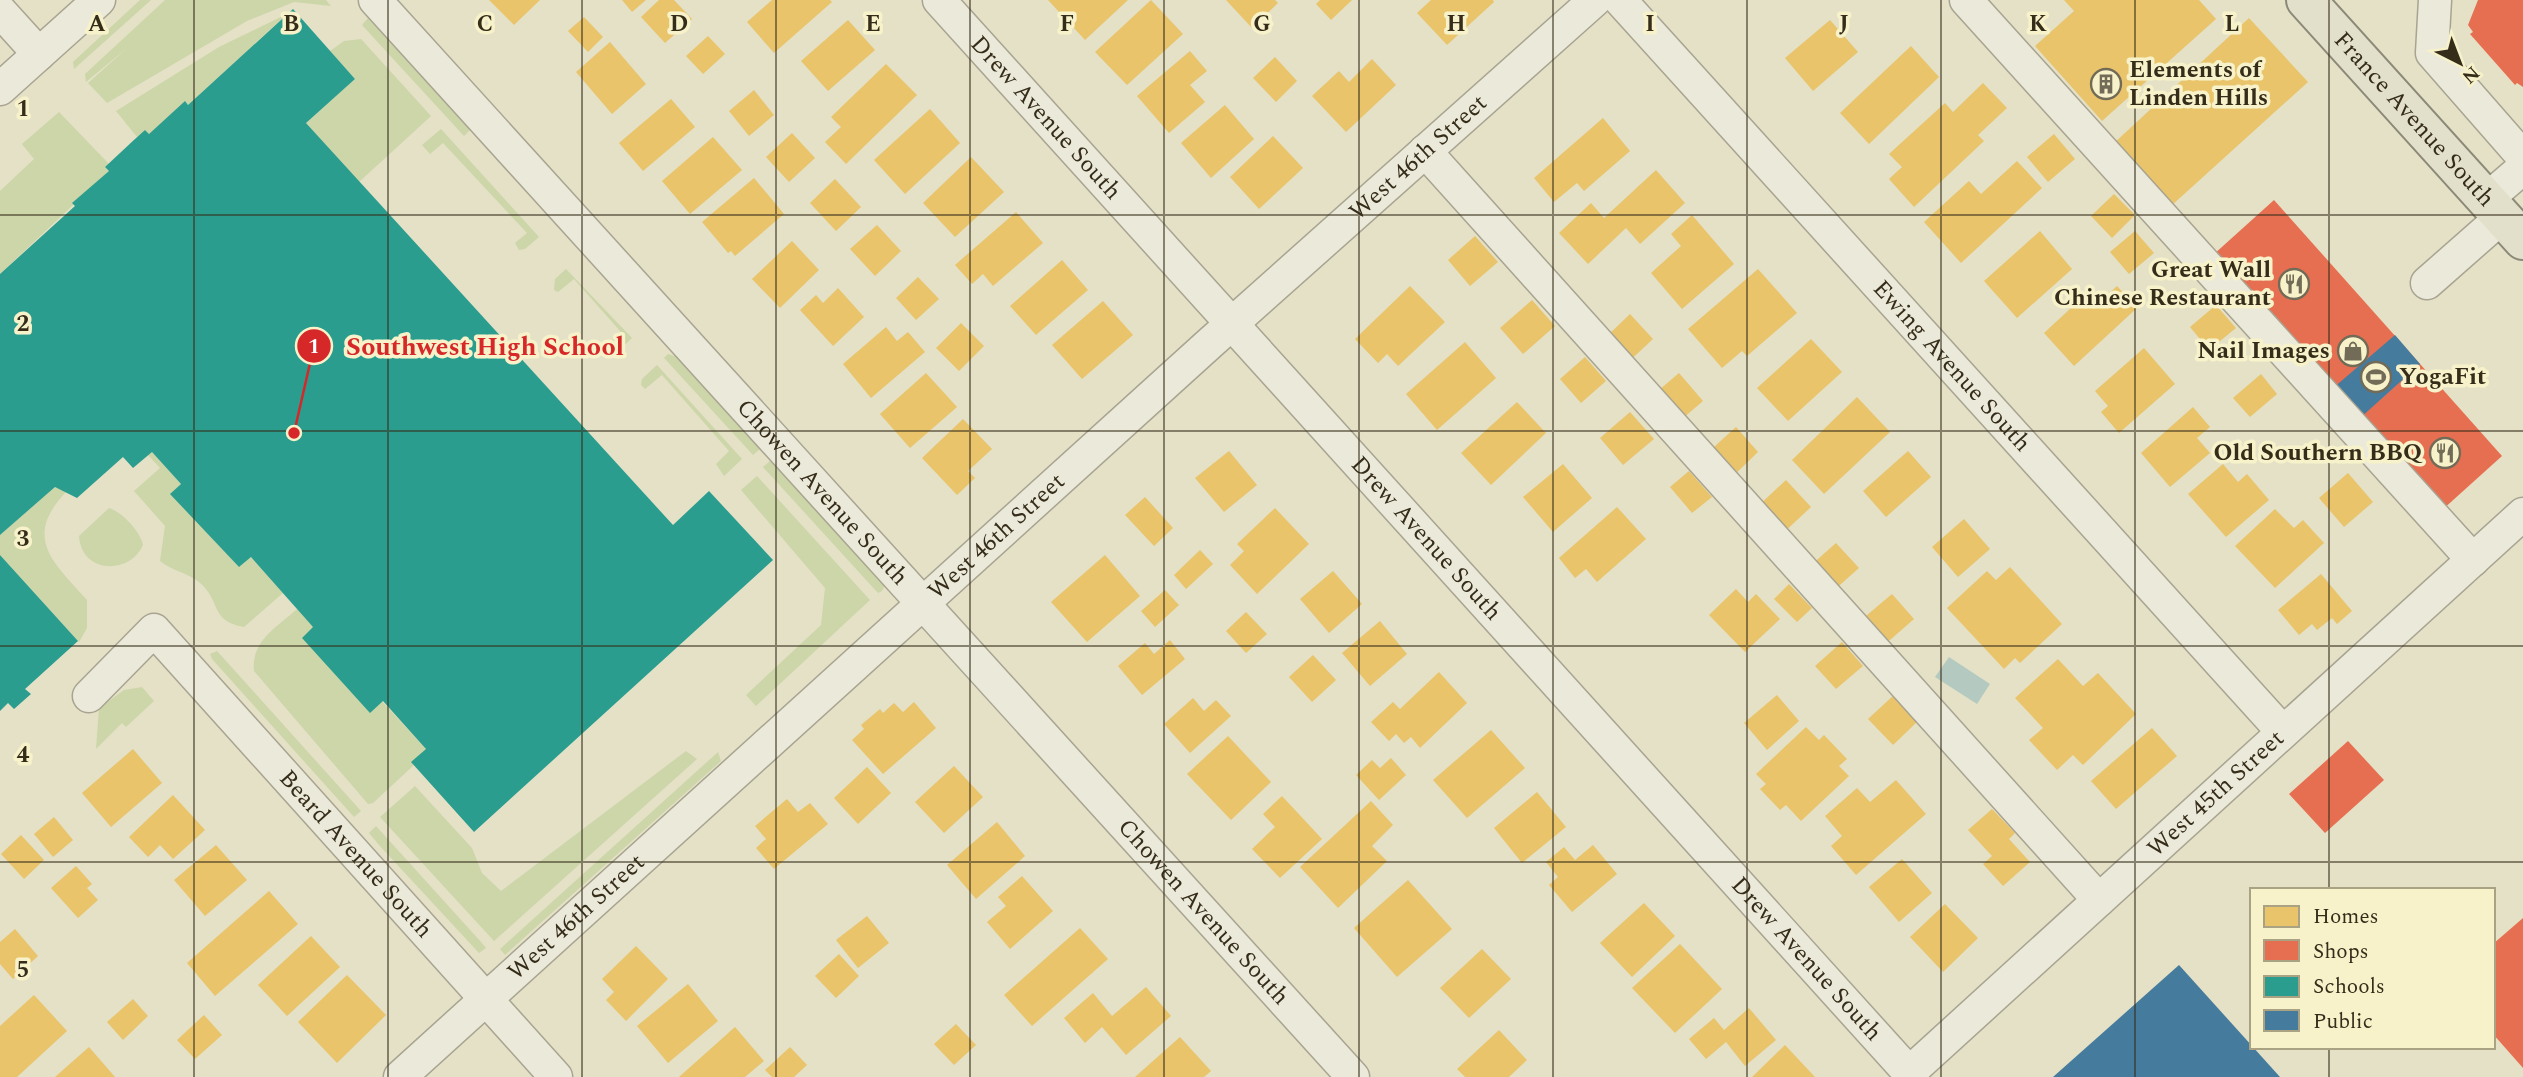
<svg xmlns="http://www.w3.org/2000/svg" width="2523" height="1077" font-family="Spectral,serif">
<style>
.green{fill:#cdd6a8}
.water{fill:#b4cac0}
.homes{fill:#e9c46a}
.shops{fill:#e76f51}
.schools{fill:#2a9d8f}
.public{fill:#457b9d}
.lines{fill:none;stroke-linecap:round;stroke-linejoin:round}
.minor-casing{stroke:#a8a491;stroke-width:35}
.major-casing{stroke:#8d8978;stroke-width:42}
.minor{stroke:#ebe9d9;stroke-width:32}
.major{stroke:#e2e0ca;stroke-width:38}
.grid{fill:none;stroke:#352c1a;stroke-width:2;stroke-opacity:0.55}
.labels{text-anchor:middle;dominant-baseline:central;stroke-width:7;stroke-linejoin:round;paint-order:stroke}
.poi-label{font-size:24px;font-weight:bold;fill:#352c1a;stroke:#f7f2ca;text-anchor:end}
.street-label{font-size:24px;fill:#352c1a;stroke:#f7f2ca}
.grid-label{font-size:23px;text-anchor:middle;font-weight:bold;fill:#352c1a;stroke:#f7f2ca;stroke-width:7;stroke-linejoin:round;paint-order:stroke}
.leader{fill:none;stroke:#d62828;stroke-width:2.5}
.callout-dot{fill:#d62828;stroke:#f7f2ca;stroke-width:2.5}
.mark-label{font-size:21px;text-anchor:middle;font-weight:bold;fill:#fff}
.callout-label{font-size:26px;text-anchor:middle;font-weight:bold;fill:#d62828;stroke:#f7f2ca;stroke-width:7;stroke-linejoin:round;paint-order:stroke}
</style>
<rect width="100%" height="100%" fill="#e4e1c7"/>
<g class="green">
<polygon points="140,0 151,0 74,69 73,62"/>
<polygon points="165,0 326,0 331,6 294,2 247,21 107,103 88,83 127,48 86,82 85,74"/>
<polygon points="287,14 188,105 184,102 149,134 145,130 137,137 116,111 219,47"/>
<polygon points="368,18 470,130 464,136 362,25"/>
<polygon points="361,39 431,116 359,182 306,123 355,79 330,51 344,41"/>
<polygon points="59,112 109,164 105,167 109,171 0,274 0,191 34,159 22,144"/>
<polygon points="441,129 539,237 525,249 519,250 515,243 527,233 443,143 430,154 422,145"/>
<polygon points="566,269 632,338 617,352 609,350 608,344 621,332 574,279 558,292 554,290 555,279"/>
<polygon points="668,354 677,357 760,449 753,455 666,360 664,358"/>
<polygon points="657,365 742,459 724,476 716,464 729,451 662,375 645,389 641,385 642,379"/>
<path d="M 152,452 L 181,484 L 171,494 L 239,567 L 251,557 L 283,593 L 244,627 C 209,621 222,601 199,582 C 188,573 170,570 160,561 L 165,526 L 134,491 L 160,468 L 148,455 Z"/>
<polygon points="770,461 885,585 882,591 878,593 763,467"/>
<polygon points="757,476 870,600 756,706 746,695 821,625 825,588 741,490"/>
<path d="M 55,487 L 66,492 C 22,538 54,563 87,600 L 87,628 L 79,642 L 0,555 L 0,535 Z"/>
<path d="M 109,508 C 122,512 140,531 143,545 C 129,576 81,573 79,536 Z"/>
<path d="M 297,609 L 426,749 L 412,762 L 414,765 L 373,803 L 368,804 L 254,671 C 251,641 276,628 297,609 Z"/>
<polygon points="217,651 361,811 354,817 212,659 210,654"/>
<polygon points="142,687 154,701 126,727 122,723 96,749 99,708 124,690"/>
<polygon points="686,751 697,759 494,941 380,817 415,786 472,848 482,873 501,891"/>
<polygon points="718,752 721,761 505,955 500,949"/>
<polygon points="376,826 481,942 486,948 479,953 379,845 369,833"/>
</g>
<polygon class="water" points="1949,657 1990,684 1977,704 1935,677"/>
<g class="homes">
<polygon points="489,0 540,0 514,25"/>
<polygon points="622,0 646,0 632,12"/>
<polygon points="659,0 674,0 692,19 665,43 641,17"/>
<polygon points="772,0 830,0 832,2 774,53 747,22"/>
<polygon points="1048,0 1128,0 1085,40"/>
<polygon points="1151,0 1183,34 1127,85 1095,52"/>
<polygon points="1226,0 1275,0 1278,3 1252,28"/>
<polygon points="1320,0 1352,0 1331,20 1316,4"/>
<polygon points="1431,0 1493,0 1494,2 1447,45 1417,13"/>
<polygon points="2064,0 2199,0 2216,19 2102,121 2035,46 2074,11"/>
<polygon points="584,17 603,37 588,52 568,31"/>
<polygon points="2249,18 2308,82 2171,206 2113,144"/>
<polygon points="848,20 875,50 828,91 801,61"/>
<polygon points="1830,20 1858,52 1813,91 1785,58"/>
<polygon points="708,36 725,54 703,74 686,56"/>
<polygon points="610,42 646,84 612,114 576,72"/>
<polygon points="1911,46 1939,77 1869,144 1840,113"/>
<polygon points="1190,51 1207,71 1190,85 1205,102 1169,133 1137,96"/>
<polygon points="1275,57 1297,81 1276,102 1253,78"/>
<polygon points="1372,59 1396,85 1346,132 1312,96 1339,71 1349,82"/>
<polygon points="886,64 917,95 846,164 825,142 841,127 831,117"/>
<polygon points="1983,83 2007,108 1978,135 1984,141 1914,207 1889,179 1902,167 1889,154 1945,103 1953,112"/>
<polygon points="754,90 774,115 749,136 729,111"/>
<polygon points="671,99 695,127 643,171 619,143"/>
<polygon points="1225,105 1254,139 1211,178 1181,143"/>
<polygon points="930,109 960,143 905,194 874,160"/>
<polygon points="1603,118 1630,151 1584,191 1577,183 1554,202 1534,178"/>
<polygon points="792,133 815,158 789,182 766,157"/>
<polygon points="2054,134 2075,159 2048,182 2027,157"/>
<polygon points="1273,136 1303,168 1259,209 1230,177"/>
<polygon points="713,137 742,170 690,214 662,181"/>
<polygon points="971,157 1004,192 955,237 923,203"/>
<polygon points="2017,161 2042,188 1961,263 1924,222 1969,181 1981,194"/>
<polygon points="1656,170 1685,203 1640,244 1626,228 1588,264 1559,233 1591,203 1604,218"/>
<polygon points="754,178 784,214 735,256 731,251 728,253 702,222"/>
<polygon points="835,179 861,207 836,231 810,203"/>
<polygon points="2114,194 2135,215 2112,238 2091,216"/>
<polygon points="1016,212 1043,243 993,286 983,274 972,284 955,265"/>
<polygon points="1692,215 1734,264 1682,309 1651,273 1681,246 1671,234"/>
<polygon points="877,225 901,251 875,276 850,249"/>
<polygon points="2040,231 2072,269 2017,318 1984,281"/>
<polygon points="2135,231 2154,253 2129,274 2110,252"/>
<polygon points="1475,236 1498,262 1470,286 1448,260"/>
<polygon points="792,241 819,270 780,308 752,279"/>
<polygon points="1062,260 1088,290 1036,335 1010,306"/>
<polygon points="1758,269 1797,313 1747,356 1742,351 1722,368 1688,329"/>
<polygon points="918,277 939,299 916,320 896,298"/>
<polygon points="1410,286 1445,322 1398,366 1387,354 1378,363 1355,339"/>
<polygon points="2117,286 2137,308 2074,366 2044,333 2084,296 2095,307"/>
<polygon points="838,288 864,317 833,346 800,310 816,295 823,303"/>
<polygon points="1532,300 1555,326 1523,354 1500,328"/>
<polygon points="1103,301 1133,335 1082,379 1052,345"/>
<polygon points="2216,305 2236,328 2209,350 2190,327"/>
<polygon points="1630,314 1653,339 1624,366 1602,341"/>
<polygon points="961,323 984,346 959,371 936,348"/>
<polygon points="886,327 897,341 908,332 925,352 871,398 843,364"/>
<polygon points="1811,339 1842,372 1788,421 1757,388"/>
<polygon points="1465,342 1496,378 1437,430 1406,394"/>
<polygon points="2144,348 2175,384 2119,433 2101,412 2108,406 2095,391"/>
<polygon points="1585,357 1606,381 1581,403 1560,379"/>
<polygon points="926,373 957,407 910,448 880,414"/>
<polygon points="1679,373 1703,401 1675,425 1652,396"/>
<polygon points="2261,374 2277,394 2250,417 2233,398"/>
<polygon points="1857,397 1890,432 1824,494 1792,460"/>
<polygon points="1517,402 1546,433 1491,485 1461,453"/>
<polygon points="2193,407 2210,427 2197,438 2210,453 2170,487 2141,453"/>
<polygon points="1630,412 1654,439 1623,465 1600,438"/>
<polygon points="963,419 992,449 968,471 975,478 957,495 922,458"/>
<polygon points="1736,427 1758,452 1728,481 1704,456"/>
<polygon points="1229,451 1257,485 1224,512 1195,478"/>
<polygon points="1908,451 1931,477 1886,517 1863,491"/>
<polygon points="1563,464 1592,498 1553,532 1523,497"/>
<polygon points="2223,464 2238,482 2247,474 2269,500 2226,537 2188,494"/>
<polygon points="1689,471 1712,497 1692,513 1670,487"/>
<polygon points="2348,473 2373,502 2344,527 2319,498"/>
<polygon points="1786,480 1811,507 1780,536 1755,509"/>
<polygon points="1145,497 1173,528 1154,546 1125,515"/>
<polygon points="1617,507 1646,539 1597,582 1586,569 1575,578 1559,558"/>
<polygon points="1275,508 1309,544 1257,594 1230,565 1244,551 1237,544"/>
<polygon points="2275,509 2294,528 2303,520 2324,543 2275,588 2235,546"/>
<polygon points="1964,519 1990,549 1958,577 1932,547"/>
<polygon points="1836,543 1859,568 1832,592 1810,566"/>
<polygon points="1200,550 1213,564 1186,589 1174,575"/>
<polygon points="1105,555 1140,596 1087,642 1051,602"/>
<polygon points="2010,567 2062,624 2020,663 2015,658 2004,669 1947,608 1987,571 1996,580"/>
<polygon points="1333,571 1362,604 1329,633 1300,599"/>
<polygon points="2321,574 2352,611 2337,624 2332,618 2317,630 2312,624 2299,635 2278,610"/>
<polygon points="1789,584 1812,608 1797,622 1774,599"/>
<polygon points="1736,589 1748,602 1756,594 1780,619 1745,652 1709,615"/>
<polygon points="1165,590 1179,605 1155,627 1141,611"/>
<polygon points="1892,594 1914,619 1882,647 1860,621"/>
<polygon points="1246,612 1267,634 1246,653 1226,631"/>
<polygon points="1380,621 1407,654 1370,686 1342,653"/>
<polygon points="1170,640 1185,659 1142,695 1118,666 1145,643 1154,654"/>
<polygon points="1842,642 1863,666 1836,689 1815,666"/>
<polygon points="1313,655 1336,680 1312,702 1289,677"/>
<polygon points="2058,659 2083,686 2098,673 2136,714 2083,765 2073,755 2057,770 2029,740 2043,728 2015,698"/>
<polygon points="1439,672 1467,703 1420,748 1411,737 1404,743 1396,734 1389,741 1371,722 1393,702 1400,709"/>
<polygon points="1777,695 1799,721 1767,750 1744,723"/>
<polygon points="1894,695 1918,721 1893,745 1868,719"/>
<polygon points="1193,698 1204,711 1216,700 1231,716 1190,753 1164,724"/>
<polygon points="914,702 936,728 883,774 852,740 864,729 861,725 880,709 883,713 894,703 903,712"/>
<polygon points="1806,727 1819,740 1824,735 1847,759 1839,766 1849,776 1801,821 1786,805 1780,810 1760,789 1766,784 1756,774"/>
<polygon points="2152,728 2177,756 2116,809 2091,781"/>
<polygon points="1491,730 1525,768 1467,818 1433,780"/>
<polygon points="1228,736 1271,782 1231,820 1187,774"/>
<polygon points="133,749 162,783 111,827 82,793"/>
<polygon points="1391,758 1406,775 1379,800 1356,775 1372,760 1380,768"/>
<polygon points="954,766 983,797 944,833 915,802"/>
<polygon points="867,767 891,793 858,824 834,798"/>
<polygon points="1896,780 1926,814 1856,875 1831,846 1842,836 1825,816 1857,788 1870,802"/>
<polygon points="1537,792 1566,827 1522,863 1494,828"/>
<polygon points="173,795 205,830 173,859 160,845 148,857 129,837"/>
<polygon points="1282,796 1322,839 1280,878 1252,849 1275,827 1263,814"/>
<polygon points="787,799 798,812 810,803 828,824 774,869 756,848 766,839 755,826"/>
<polygon points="1371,801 1393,825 1372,846 1387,861 1338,908 1300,867"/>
<polygon points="1992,809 2015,833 2009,839 2030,862 2003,886 1983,864 1992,856 1968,830"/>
<polygon points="54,817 73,840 53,857 34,834"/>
<polygon points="997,822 1025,856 976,899 947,865"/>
<polygon points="21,835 44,860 24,879 1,854"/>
<polygon points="216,845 247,880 205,916 174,880"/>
<polygon points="1593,845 1617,874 1572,912 1549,885 1558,877 1546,862 1564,847 1575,860"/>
<polygon points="1902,859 1932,893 1899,922 1869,887"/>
<polygon points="76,866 92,884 87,888 98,900 78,918 51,888"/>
<polygon points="1022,876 1053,911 1010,949 987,922 1006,906 998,897"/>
<polygon points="1408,880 1452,929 1397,977 1354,928"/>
<polygon points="269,891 298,924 215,996 187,963"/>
<polygon points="1644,903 1675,936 1632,977 1600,943"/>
<polygon points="1945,904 1978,938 1943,972 1910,937"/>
<polygon points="867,916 889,943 858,968 836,940"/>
<polygon points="1080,928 1108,959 1032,1026 1004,995"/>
<polygon points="15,929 38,956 13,979 0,964 0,942"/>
<polygon points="311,936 340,967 287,1016 258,985"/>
<polygon points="1680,944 1722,989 1675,1033 1632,988"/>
<polygon points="636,946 668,979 626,1021 606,1000 614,992 602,979"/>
<polygon points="1482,949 1511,979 1469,1018 1440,988"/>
<polygon points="839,954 859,976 836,998 815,976"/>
<polygon points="347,975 386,1015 337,1063 298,1022"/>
<polygon points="688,984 718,1021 668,1063 637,1026"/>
<polygon points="1146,987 1171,1016 1126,1055 1102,1027 1085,1043 1064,1018 1093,993 1112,1016"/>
<polygon points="34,995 67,1031 17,1077 0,1077 0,1026"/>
<polygon points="133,999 148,1016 123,1040 107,1022"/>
<polygon points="1749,1008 1776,1040 1745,1066 1726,1042 1706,1059 1689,1039 1714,1018 1724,1030"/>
<polygon points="204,1015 222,1035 195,1059 177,1040"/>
<polygon points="956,1024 976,1045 954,1065 934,1044"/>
<polygon points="735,1027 764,1061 745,1077 679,1077"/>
<polygon points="1499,1030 1527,1060 1509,1077 1465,1077 1457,1069"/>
<polygon points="1180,1037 1211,1071 1204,1077 1135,1077"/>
<polygon points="1785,1045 1815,1077 1752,1077"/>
<polygon points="89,1047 115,1077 55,1077"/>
<polygon points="790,1047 807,1065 794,1077 772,1077 765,1070"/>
</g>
<g class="shops">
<polygon points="2478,0 2523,0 2523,87 2517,83 2515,85 2470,34 2473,32 2468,25"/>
<polygon points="2274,200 2502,456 2441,511 2213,255"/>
<polygon points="2348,741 2384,780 2325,833 2289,794"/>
<polygon points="2523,918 2523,1068 2493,1034 2493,944"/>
</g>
<g class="schools">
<polygon points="293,9 355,79 306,123 673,525 709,491 773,560 474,832 411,762 426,749 383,701 370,713 302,638 313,627 251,557 239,567 170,494 181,484 152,452 133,468 123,457 77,498 55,487 0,535 0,274 75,206 72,203 109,171 105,167 135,139 145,130 149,134 185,101 188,105"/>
<polygon points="0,555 78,641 25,689 31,694 14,709 8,703 0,711"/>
</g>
<g class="public">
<polygon points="2395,335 2420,364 2359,419 2332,389"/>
<polygon points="2179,965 2280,1077 2053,1077"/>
</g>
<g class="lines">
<g class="minor-casing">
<g id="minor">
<path id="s1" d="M 375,0 L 1353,1077"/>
<path id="s2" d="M 939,0 L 1913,1077"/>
<path id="s3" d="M 1620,0 L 2283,732"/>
<polyline points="1966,0 2473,560"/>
<polyline points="2435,0 2432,53 2523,157"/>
<polyline points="0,11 39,54"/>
<polyline points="0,89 99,0"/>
<polyline points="1425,151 2099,900"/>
<polyline points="2487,199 2523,168"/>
<polyline points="2427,283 2502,217"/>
<path id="s4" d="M 89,696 L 154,630 L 556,1077"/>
<path id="s5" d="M 1909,1073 L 2523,514"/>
<path id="s6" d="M 400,1077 L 1209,344 L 1595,0"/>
</g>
</g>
<g class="major-casing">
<g id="major">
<path id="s7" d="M 2306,0 L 2523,240"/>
</g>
</g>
<use href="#minor" class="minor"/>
<use href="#major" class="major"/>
</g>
<path class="grid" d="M 194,0 L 194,1077M 388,0 L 388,1077M 582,0 L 582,1077M 776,0 L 776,1077M 970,0 L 970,1077M 1164,0 L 1164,1077M 1359,0 L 1359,1077M 1553,0 L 1553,1077M 1747,0 L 1747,1077M 1941,0 L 1941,1077M 2135,0 L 2135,1077M 2329,0 L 2329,890M 0,215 L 2523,215M 0,431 L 2523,431M 0,646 L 2523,646M 0,862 L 2523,862M 2329,1047 L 2329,1077"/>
<defs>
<g id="building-ring" transform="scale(1.575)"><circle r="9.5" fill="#f7f2ca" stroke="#726b57" stroke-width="1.5"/><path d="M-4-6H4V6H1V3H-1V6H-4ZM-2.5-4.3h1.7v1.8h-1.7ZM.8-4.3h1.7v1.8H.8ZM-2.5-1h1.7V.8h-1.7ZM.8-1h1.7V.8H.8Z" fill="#726b57"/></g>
<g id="restaurant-ring" transform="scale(1.575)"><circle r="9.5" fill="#f7f2ca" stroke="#726b57" stroke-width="1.5"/><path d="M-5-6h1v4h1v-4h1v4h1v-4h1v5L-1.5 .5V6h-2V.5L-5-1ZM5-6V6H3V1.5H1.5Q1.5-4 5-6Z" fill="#726b57"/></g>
<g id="shop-ring" transform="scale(1.575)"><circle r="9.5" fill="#f7f2ca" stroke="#726b57" stroke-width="1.5"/><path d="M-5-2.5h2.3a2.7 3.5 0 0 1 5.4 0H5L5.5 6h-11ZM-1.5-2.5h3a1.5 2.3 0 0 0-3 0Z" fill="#726b57"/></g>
<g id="stadium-ring" transform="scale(1.575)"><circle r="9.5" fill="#f7f2ca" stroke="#726b57" stroke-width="1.5"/><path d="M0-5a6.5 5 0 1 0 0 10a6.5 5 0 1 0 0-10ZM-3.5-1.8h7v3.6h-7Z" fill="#726b57"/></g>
</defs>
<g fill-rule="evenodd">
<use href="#building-ring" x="2106" y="84"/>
<use href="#restaurant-ring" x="2294" y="284"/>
<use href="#shop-ring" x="2353" y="351"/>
<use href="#stadium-ring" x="2376" y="377"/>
<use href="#restaurant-ring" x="2445" y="453"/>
</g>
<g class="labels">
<g class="poi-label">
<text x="2129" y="70" text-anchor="start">Elements of<tspan x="2129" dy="28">Linden Hills</tspan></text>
<text x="2271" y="270">Great Wall<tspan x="2271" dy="28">Chinese Restaurant</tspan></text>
<text x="2330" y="351">Nail Images</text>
<text x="2399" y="377" text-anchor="start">YogaFit</text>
<text x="2422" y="453">Old Southern BBQ</text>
</g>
<g class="street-label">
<text stroke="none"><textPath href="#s2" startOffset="159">Drew Avenue South</textPath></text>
<text stroke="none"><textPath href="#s7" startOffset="161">France Avenue South</textPath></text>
<text stroke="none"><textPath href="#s6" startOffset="1372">West 46th Street</textPath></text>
<text stroke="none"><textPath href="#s3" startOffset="494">Ewing Avenue South</textPath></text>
<text stroke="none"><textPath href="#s1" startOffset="665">Chowen Avenue South</textPath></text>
<text stroke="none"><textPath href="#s6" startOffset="805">West 46th Street</textPath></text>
<text stroke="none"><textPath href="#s2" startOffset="726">Drew Avenue South</textPath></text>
<text stroke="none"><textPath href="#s5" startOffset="415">West 45th Street</textPath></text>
<text stroke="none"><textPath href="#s4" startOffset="394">Beard Avenue South</textPath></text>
<text stroke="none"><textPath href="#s1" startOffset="1232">Chowen Avenue South</textPath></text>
<text stroke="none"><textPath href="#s6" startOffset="238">West 46th Street</textPath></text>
<text stroke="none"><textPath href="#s2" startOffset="1293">Drew Avenue South</textPath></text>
</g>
</g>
<g class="grid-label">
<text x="97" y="31">A</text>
<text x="291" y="31">B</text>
<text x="485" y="31">C</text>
<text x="679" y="31">D</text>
<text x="873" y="31">E</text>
<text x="1067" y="31">F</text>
<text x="1262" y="31">G</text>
<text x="1456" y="31">H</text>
<text x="1650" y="31">I</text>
<text x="1844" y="31">J</text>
<text x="2038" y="31">K</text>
<text x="2232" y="31">L</text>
<text x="23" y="116">1</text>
<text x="23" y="331">2</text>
<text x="23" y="546">3</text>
<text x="23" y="762">4</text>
<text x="23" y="977">5</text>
</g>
<path class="leader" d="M294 433L314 346"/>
<g class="callout-dot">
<circle cx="294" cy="433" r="7"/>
<circle cx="314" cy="346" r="18"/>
</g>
<g class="mark-label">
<text x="314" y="353">1</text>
</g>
<g class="callout-label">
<text x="485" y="355">Southwest High School</text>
</g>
<rect x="2250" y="888" width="245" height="161" fill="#f7f2ca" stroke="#a9a384" stroke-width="2"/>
<rect x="2264" y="906" width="35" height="21" fill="#e9c46a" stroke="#a9a384" stroke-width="2"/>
<text x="2313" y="923" font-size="21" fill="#352c1a">Homes</text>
<rect x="2264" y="940" width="35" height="21" fill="#e76f51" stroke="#a9a384" stroke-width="2"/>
<text x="2313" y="958" font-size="21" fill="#352c1a">Shops</text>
<rect x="2264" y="976" width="35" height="21" fill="#2a9d8f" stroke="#a9a384" stroke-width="2"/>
<text x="2313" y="993" font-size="21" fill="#352c1a">Schools</text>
<rect x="2264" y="1010" width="35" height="21" fill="#457b9d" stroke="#a9a384" stroke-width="2"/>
<text x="2313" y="1028" font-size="21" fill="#352c1a">Public</text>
<g transform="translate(2460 63) rotate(138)" stroke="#f7f2ca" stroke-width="5" paint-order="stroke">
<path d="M0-5L12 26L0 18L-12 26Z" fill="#352c1a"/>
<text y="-10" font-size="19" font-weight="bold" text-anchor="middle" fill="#352c1a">N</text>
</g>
</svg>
